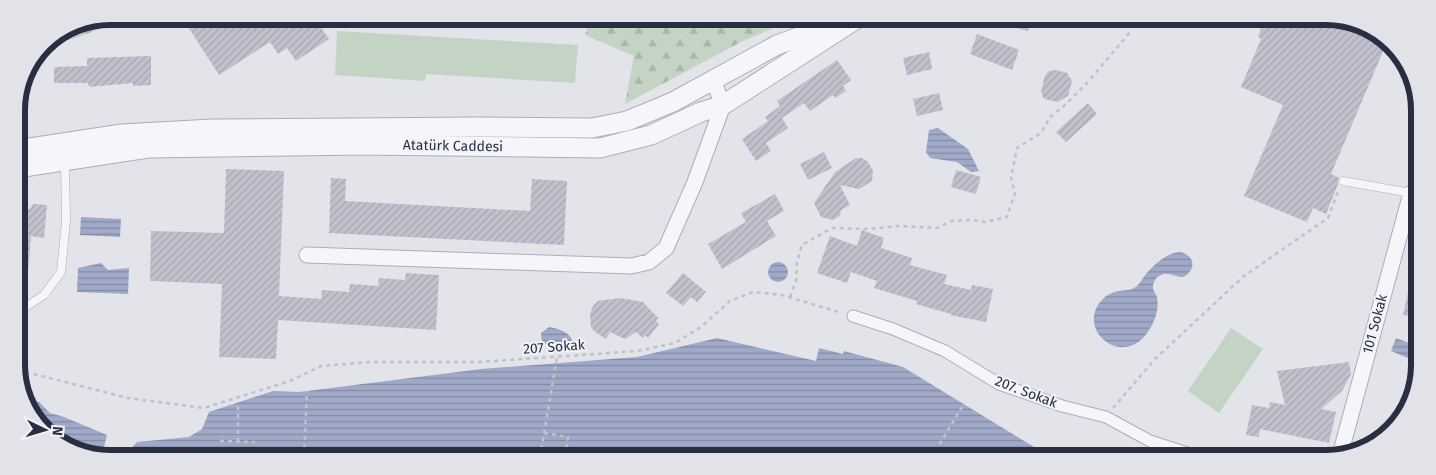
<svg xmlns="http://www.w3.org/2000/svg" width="1436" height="475" font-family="'Fira Sans',sans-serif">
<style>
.forest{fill:url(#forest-firs)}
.park{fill:#c4d4c4}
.water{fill:url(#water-rules)}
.building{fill:url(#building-hatch)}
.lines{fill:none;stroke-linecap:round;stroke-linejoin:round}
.service-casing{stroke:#acadb8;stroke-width:9}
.pedestrian-casing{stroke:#acadb8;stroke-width:13}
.minor-casing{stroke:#acadb8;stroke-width:17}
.tertiary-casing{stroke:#acadb8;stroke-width:21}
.path{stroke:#c0c2c9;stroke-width:2.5;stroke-dasharray:4 4;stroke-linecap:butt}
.service{stroke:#f5f6f9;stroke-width:8}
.pedestrian{stroke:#f5f6f9;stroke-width:11}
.minor{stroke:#f5f6f9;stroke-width:15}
.tertiary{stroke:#f5f6f9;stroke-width:19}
.labels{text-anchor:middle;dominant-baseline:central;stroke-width:4;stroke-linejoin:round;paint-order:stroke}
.street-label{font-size:14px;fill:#2b2d42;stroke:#f2f3f8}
.rim{fill:none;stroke:#2b2d42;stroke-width:6}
</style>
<defs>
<pattern id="forest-firs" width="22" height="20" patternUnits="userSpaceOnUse" patternTransform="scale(1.25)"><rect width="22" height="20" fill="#c4d4c4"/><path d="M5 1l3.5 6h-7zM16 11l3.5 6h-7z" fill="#a9b6aa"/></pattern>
<pattern id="water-rules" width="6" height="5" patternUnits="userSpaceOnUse" patternTransform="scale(1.25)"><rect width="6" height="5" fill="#a0a9c8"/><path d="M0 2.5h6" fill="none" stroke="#838aa4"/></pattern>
<pattern id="building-hatch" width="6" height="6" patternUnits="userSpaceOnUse" patternTransform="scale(1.25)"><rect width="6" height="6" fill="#c0c1cd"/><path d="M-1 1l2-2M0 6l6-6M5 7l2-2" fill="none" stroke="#a5a6b1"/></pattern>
</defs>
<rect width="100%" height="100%" fill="#e3e4ea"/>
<g class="forest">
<polygon points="110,16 132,16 79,37 43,46 44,44 74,23"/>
<polygon points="591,18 797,18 741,42 625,104 634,56 585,35"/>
</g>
<g class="park">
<polygon points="337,31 578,45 575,83 426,74 425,81 335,75"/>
<polygon points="1231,328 1263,349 1219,413 1188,391"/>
</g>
<g class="water">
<polygon points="938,128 968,149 979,171 971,172 957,162 930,158 926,152 929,130"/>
<polygon points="81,217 121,219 120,237 80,235"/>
<path d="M 1180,252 C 1195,255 1197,270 1183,277 C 1175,277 1168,271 1161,275 C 1156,277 1153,282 1153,287 C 1153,291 1156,294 1157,297 C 1161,316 1145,346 1125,347 C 1116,348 1107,344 1101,337 C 1096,332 1093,324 1094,316 C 1096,303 1106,293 1119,291 C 1125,290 1131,291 1137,286 C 1140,283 1143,278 1146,274 C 1155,264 1166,253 1180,252 Z"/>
<circle cx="778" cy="272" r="10"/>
<polygon points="101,263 108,270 129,268 128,294 77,292 78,268"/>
<path d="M 549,327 C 561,329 579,335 570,351 L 566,352 L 561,345 C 550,344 541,350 541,333 Z"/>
<polygon points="717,338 816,361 819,348 843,354 844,351 903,367 1052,458 85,455 40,427 26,400 39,402 50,413 64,417 107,435 103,451 125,455 137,442 189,437 202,429 209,412 273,391 299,392 481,369 637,357"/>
<polygon points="1396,338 1417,346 1417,355 1415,361 1391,351"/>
</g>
<g class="building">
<polygon points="181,16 321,17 327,26 322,29 329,39 296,61 287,48 278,54 270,42 219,75"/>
<polygon points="994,19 1031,19 1028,31 993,22"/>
<polygon points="1265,19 1351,20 1387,42 1331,174 1339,178 1338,184 1326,214 1313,208 1307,222 1244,196 1283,105 1241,87 1261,39 1258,36"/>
<polygon points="977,34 1019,50 1012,70 970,54"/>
<polygon points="929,52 932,69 907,75 903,58"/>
<polygon points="151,56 151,85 133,86 133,83 89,87 88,83 54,83 54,67 87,66 87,58"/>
<polygon points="837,60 851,80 843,86 846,91 835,98 833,95 810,111 804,103 782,118 788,128 766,143 771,151 756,161 742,139 768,121 765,117 780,106 777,101"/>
<polygon points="1056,70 1067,73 1072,81 1068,96 1058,102 1044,99 1041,92 1045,75 1049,71"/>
<polygon points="939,93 943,110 917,116 913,99"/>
<polygon points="1088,103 1097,114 1066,142 1056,132"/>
<polygon points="824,152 832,168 808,180 800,164"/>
<polygon points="856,158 862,158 868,162 873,171 872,181 859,189 840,185 850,205 841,210 840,216 833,220 821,217 814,203 835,172"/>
<polygon points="226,169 284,171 279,296 321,299 322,290 349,292 350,284 378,286 379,278 405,280 406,273 439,275 436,330 278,320 276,359 219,357 222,284 150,281 151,231 224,233"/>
<polygon points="956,170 981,177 976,194 951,187"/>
<polygon points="331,178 346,179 345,201 530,211 532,179 567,181 564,245 329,233"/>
<polygon points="775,194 784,211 767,221 776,236 722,269 708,244 746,222 741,213"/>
<polygon points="33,204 47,205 44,238 31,236 26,298 18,298 17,207 30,209"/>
<polygon points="862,230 884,238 881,248 912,258 910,265 947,275 944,284 971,290 972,285 993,289 986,322 950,315 951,314 916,304 917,301 874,288 877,281 851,272 847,283 817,273 830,236 857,246"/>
<polygon points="683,273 706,292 697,302 691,297 683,306 666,293"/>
<polygon points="1412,275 1417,275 1417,318 1403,315"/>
<polygon points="620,298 643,302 658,318 656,321 659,324 648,338 645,335 643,338 636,332 625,339 610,332 606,339 595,332 591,327 590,314 593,306 598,301"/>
<polygon points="1349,362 1351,374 1342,391 1321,409 1336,412 1329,443 1260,429 1259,437 1246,435 1252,405 1269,408 1270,402 1285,405 1277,371"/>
</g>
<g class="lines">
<g class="service-casing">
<g id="service">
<polyline points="1343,181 1411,193"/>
<polyline points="18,312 44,295 61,272 66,221 65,161"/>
</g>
</g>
<g class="pedestrian-casing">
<polyline id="pedestrian" points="853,316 893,329 945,351 999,384 1062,406 1106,417 1150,441 1203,458"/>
</g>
<g class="minor-casing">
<g id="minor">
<polyline points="307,255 631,266 649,262 666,248 695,182 723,105 713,80"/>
<polyline points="1340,455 1411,193 1417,195"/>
<polyline points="1222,457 1227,458"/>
</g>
</g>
<g class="tertiary-casing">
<g id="tertiary">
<polyline points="17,150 122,134 212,129 478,127 592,128 627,121 673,102 777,45 834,24"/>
<polyline points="17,168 148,148 361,145 600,148 651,135 701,112 723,105 858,18"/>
</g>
</g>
<g class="path">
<polyline points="790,297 796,281 797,262 802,245 832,228 869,229 898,226 937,228 951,221 972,220 985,222 1007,217 1015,193 1011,178 1017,148 1041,133 1050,117 1066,104 1087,83 1131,31"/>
<polyline points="18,370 128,398 204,408 290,381 321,366 370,362 480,362 637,351 675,343 701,327 730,301 753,292 782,295 842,313"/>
<polyline points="1113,408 1155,359 1244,276 1328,218 1339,189"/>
<polyline points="544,433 568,437 565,457"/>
<polyline points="220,441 255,442"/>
<polyline points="238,442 238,403"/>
<polyline points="304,456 307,391"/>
<polyline points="540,457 557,357"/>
<polyline points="931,458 964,404"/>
</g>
<use href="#service" class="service"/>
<use href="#pedestrian" class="pedestrian"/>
<use href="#minor" class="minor"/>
<use href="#tertiary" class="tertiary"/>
</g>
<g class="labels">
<g class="street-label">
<text transform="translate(453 146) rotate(1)">Atatürk Caddesi</text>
<text transform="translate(1375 324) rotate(-75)">101 Sokak</text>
<text transform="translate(554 347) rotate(-4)">207 Sokak</text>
<text transform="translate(1026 392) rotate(21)">207. Sokak</text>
</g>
</g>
<path d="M0 0H1436V475H0ZM110 25H1326A85 85 0 0 1 1411 110V365A85 85 0 0 1 1326 450H110A85 85 0 0 1 25 365V110A85 85 0 0 1 110 25Z" fill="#e2e3e9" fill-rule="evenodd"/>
<path class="rim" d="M110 25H1326A85 85 0 0 1 1411 110V365A85 85 0 0 1 1326 450H110A85 85 0 0 1 25 365V110A85 85 0 0 1 110 25Z"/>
<g transform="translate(45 430) rotate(95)" stroke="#f2f3f8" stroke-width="4" paint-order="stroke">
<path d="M0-4L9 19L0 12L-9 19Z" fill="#2b2d42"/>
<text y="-8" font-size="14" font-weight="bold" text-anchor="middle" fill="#2b2d42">N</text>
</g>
</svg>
